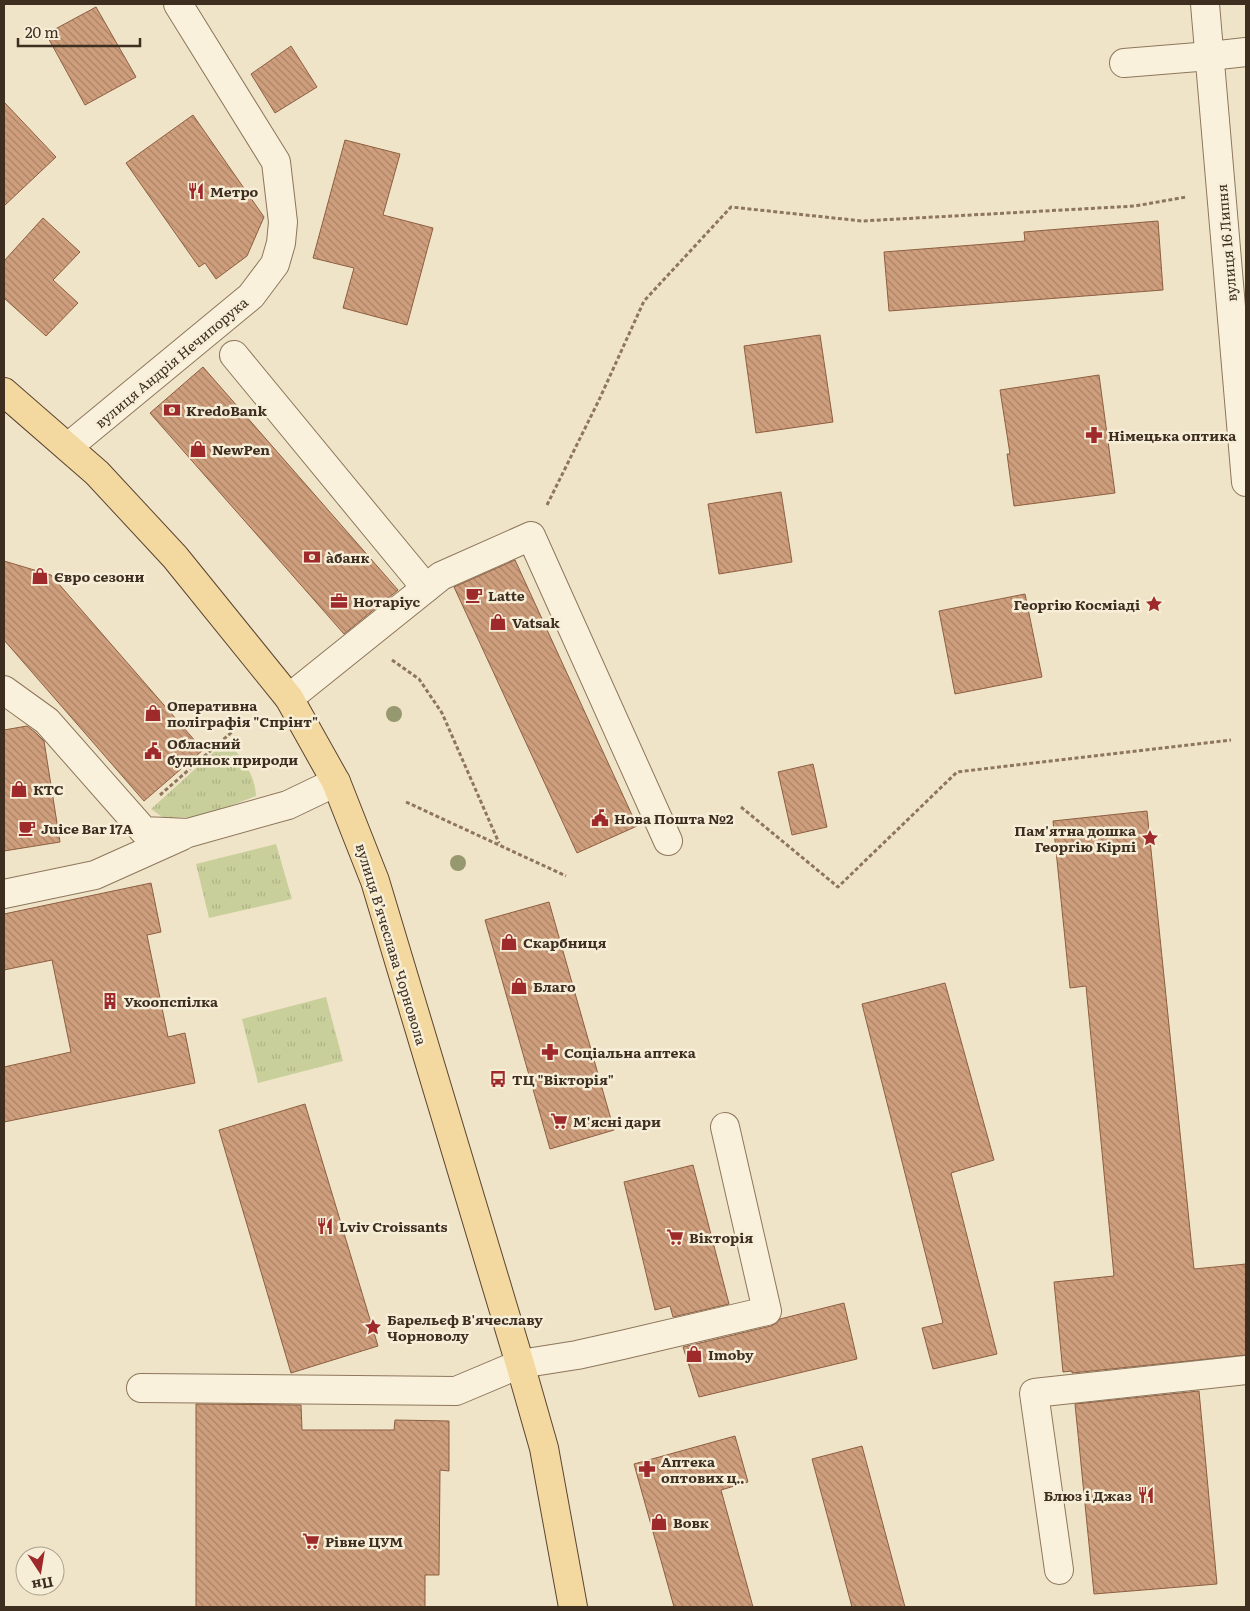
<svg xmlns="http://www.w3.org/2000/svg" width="1250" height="1611" font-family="Literata,serif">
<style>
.grass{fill:url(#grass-tufts)}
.building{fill:url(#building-back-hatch);stroke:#8d5f41}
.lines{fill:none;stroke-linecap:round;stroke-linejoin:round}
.minor-casing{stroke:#8d765c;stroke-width:30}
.major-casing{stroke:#5b4430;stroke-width:30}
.path{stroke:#8d765c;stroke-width:3;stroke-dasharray:4 2.5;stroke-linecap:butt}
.minor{stroke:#faf1dc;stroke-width:28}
.major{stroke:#f3d9a0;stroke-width:28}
.tree{fill:#96986f}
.labels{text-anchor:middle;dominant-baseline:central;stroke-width:5;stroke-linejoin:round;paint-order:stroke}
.poi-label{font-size:14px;font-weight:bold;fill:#3d2e20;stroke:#f7eed8;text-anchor:start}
.street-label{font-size:14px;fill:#3d2e20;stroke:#f7eed8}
</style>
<defs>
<pattern id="grass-tufts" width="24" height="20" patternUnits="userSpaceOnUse" patternTransform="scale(1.25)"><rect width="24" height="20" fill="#c9cf9b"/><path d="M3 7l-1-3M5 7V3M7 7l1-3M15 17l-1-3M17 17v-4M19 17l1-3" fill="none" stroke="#aeb285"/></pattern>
<pattern id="building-back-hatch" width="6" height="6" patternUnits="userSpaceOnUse" patternTransform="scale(1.25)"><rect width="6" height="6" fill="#cf9f7d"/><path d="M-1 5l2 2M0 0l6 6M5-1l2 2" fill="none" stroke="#a98266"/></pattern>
</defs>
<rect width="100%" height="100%" fill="#f0e4c8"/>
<g class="grass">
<path d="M 227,740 C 241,758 255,773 256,796 L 222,809 L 195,817 L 164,818 L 151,809 Z"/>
<polygon points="276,844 292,899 209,918 196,864"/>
<polygon points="326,997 343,1061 258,1083 242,1019"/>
</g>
<g class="building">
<polygon points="96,7 136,77 85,105 46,34"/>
<polygon points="291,46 317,87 275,113 251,74"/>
<polygon points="4,102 56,157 4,206"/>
<polygon points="193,115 264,217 247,256 216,279 205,263 199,267 126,163"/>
<polygon points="345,140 400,154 383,215 433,228 407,325 343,308 354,268 313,258"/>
<polygon points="43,218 80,252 53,280 78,303 46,336 4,298 4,261"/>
<polygon points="1158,221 1163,290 889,311 884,252 1025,241 1024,232"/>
<polygon points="820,335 833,422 756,433 744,346"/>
<polygon points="203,367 398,590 344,634 150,413"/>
<polygon points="1099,375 1115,493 1014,506 1007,454 1010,454 1000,390"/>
<polygon points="781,492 792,562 719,574 708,504"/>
<polygon points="515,560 637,826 577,853 454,587"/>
<polygon points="4,561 51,575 203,750 144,801 4,640"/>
<polygon points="1025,594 1042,677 955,694 939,611"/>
<polygon points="27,726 36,733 44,741 60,842 4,851 4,730"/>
<polygon points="813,764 827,827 792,835 778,772"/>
<polygon points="1147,811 1194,1269 1246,1264 1246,1355 1072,1373 1072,1371 1063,1372 1054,1282 1114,1276 1086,986 1070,988 1053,821"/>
<polygon points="151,883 161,932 147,935 168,1037 185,1033 195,1083 4,1122 4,1067 71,1052 52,960 4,970 4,914"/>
<polygon points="549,902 614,1130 550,1149 485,920"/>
<polygon points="945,983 994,1160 951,1173 997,1354 933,1369 922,1328 943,1323 862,1004"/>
<polygon points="305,1104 378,1346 291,1373 219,1130"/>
<polygon points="693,1165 729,1304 673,1317 670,1306 655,1310 624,1182"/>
<polygon points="844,1303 857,1359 699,1397 683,1347 771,1326 777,1323 780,1319"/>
<polygon points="1199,1391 1217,1584 1094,1594 1075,1404"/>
<polygon points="196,1404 301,1405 302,1430 394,1430 395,1420 449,1421 449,1471 440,1470 439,1575 425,1575 425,1607 196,1607"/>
<polygon points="735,1436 748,1482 721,1490 753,1607 674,1607 634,1464"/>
<polygon points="862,1446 905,1607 852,1607 812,1459"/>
</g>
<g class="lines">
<g class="minor-casing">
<g id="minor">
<polyline points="1205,4 1246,482"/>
<polyline points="1124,63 1210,56 1246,52"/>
<polyline points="234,355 426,588"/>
<polyline points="68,447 251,296 275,264 281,243 283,222 276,162 178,4"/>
<polyline points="4,690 47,721 144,831 188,833 288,805 336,782"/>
<polyline points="289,698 441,576 531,536 668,841"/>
<polyline points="4,894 95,875 182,836"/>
<polyline points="141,1388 456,1391 520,1364 577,1355 622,1345 767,1311 725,1127"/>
<polyline points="1059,1570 1034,1393 1246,1370"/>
</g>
</g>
<g class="major-casing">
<polyline id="major" points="4,392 97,473 175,557 289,698 336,782 375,881 520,1364 544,1448 573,1607"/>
</g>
<g class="path">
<polyline points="547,505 599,400 644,301 731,207 862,221 1135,206 1186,197"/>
<polyline points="392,660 419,679 442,713 499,843"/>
<polyline points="160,795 233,731"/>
<polyline points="406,802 566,876"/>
<polyline points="741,807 838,887 957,772 1231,740"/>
</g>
<use href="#minor" class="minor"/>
<use href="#major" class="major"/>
</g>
<g class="tree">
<circle cx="394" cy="714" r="8"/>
<circle cx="458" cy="863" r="8"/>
</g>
<defs>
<g id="restaurant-bare" transform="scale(1.35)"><path d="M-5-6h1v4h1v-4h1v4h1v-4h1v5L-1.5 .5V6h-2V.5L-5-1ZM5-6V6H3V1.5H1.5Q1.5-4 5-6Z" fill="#9e2a2b" stroke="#f7eed8" stroke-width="2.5" paint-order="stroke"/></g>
<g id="bank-bare" transform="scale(1.35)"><path d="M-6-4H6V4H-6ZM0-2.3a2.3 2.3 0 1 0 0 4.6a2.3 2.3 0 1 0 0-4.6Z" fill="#9e2a2b" stroke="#f7eed8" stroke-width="2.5" paint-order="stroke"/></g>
<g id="pharmacy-bare" transform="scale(1.35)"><path d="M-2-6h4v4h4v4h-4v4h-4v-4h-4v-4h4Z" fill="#9e2a2b" stroke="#f7eed8" stroke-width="2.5" paint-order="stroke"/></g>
<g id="shop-bare" transform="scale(1.35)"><path d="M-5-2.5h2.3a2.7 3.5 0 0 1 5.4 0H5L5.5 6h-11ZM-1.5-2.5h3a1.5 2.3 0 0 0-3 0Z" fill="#9e2a2b" stroke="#f7eed8" stroke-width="2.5" paint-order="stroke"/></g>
<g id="cafe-bare" transform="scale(1.35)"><path d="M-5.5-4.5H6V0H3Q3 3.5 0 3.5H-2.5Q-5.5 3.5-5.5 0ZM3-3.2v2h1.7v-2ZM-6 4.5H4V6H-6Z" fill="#9e2a2b" stroke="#f7eed8" stroke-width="2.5" paint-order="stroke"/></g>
<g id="office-bare" transform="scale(1.35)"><path d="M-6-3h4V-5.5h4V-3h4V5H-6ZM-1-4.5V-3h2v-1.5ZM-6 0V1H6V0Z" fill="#9e2a2b" stroke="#f7eed8" stroke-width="2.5" paint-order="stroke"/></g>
<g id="sight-bare" transform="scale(1.35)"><path d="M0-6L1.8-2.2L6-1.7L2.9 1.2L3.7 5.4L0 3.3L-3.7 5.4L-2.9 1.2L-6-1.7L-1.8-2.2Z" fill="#9e2a2b" stroke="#f7eed8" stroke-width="2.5" paint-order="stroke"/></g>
<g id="civic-bare" transform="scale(1.35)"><path d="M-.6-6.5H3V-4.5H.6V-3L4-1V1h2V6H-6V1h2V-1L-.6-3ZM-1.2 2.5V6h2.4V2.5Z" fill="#9e2a2b" stroke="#f7eed8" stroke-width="2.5" paint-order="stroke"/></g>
<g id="building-bare" transform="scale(1.35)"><path d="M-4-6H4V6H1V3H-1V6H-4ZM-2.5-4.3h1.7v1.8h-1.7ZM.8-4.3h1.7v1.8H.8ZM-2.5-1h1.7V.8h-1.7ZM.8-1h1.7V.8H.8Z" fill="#9e2a2b" stroke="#f7eed8" stroke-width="2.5" paint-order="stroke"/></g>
<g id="bus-bare" transform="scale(1.35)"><path d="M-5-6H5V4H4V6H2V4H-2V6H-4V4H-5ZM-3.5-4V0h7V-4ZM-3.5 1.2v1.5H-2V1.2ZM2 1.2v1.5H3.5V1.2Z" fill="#9e2a2b" stroke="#f7eed8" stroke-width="2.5" paint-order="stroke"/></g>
<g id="supermarket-bare" transform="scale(1.35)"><path d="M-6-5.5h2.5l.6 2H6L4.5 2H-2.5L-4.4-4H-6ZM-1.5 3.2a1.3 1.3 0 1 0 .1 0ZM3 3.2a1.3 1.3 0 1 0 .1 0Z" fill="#9e2a2b" stroke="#f7eed8" stroke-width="2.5" paint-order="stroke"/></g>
</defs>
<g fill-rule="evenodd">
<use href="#restaurant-bare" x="196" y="191"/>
<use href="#bank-bare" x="172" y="410"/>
<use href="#pharmacy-bare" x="1094" y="435"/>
<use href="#shop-bare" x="198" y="449"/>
<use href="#bank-bare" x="312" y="557"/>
<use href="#shop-bare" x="40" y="576"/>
<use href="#cafe-bare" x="474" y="595"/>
<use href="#office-bare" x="339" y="601"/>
<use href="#sight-bare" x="1154" y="604"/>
<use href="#shop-bare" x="498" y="622"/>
<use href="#shop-bare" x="153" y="713"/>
<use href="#civic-bare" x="153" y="751"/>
<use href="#shop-bare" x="19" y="789"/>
<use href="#civic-bare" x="600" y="818"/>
<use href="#cafe-bare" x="27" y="828"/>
<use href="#sight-bare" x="1150" y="838"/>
<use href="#shop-bare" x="509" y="942"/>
<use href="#shop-bare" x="519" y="986"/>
<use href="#building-bare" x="110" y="1001"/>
<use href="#pharmacy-bare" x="550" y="1052"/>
<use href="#bus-bare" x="498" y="1079"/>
<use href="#supermarket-bare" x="559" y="1121"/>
<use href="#restaurant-bare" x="325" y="1226"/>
<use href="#supermarket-bare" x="675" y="1237"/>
<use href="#sight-bare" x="373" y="1327"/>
<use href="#shop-bare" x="694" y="1354"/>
<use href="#pharmacy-bare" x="647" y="1469"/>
<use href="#restaurant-bare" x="1146" y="1495"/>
<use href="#shop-bare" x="659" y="1522"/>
<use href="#supermarket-bare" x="311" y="1541"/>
</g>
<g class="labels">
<g class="poi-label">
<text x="210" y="191">Метро</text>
<text x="186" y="410">KredoBank</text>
<text x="1108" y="435">Німецька оптика</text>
<text x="212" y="449">NewPen</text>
<text x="326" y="557">а̀банк</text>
<text x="54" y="576">Євро сезони</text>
<text x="488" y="595">Latte</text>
<text x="353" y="601">Нотаріус</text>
<text x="1140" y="604" text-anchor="end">Георгію Косміаді</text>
<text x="512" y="622">Vatsak</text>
<text x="167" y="705">Оперативна<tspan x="167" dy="16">поліграфія "Спрінт"</tspan></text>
<text x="167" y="743">Обласний<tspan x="167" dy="16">будинок природи</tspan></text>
<text x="33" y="789">КТС</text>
<text x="614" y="818">Нова Пошта №2</text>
<text x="41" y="828">Juice Bar 17A</text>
<text x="1136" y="830" text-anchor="end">Пам'ятна дошка<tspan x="1136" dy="16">Георгію Кірпі</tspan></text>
<text x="523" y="942">Скарбниця</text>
<text x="533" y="986">Благо</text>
<text x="124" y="1001">Укоопспілка</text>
<text x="564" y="1052">Соціальна аптека</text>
<text x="512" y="1079">ТЦ "Вікторія"</text>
<text x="573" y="1121">М'ясні дари</text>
<text x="339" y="1226">Lviv Croissants</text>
<text x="689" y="1237">Вікторія</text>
<text x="387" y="1319">Барельєф В'ячеславу<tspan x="387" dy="16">Чорноволу</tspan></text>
<text x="708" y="1354">Imoby</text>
<text x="661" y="1461">Аптека<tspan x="661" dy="16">оптових ц‥</tspan></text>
<text x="1132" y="1495" text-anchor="end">Блюз і Джаз</text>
<text x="673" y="1522">Вовк</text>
<text x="325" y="1541">Рівне ЦУМ</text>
</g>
<g class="street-label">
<text transform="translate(1226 243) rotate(-95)">вулиця 16 Липня</text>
<text transform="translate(171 362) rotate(-40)">вулиця Андрія Нечипорука</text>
<text transform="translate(392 944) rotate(73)">вулиця Вʼячеслава Чорновола</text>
</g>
</g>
<rect width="1250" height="1611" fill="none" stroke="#3d2e20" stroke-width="10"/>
<g transform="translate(40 1571) rotate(168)"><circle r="24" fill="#f7eed8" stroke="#ada18e"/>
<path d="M0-4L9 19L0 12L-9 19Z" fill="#9e2a2b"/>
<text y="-8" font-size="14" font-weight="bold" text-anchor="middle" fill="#3d2e20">Пн</text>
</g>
<path d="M18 38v8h122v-8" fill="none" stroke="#3d2e20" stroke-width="2.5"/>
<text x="25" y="38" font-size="15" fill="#3d2e20" stroke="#f7eed8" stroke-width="4" paint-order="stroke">20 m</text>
</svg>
